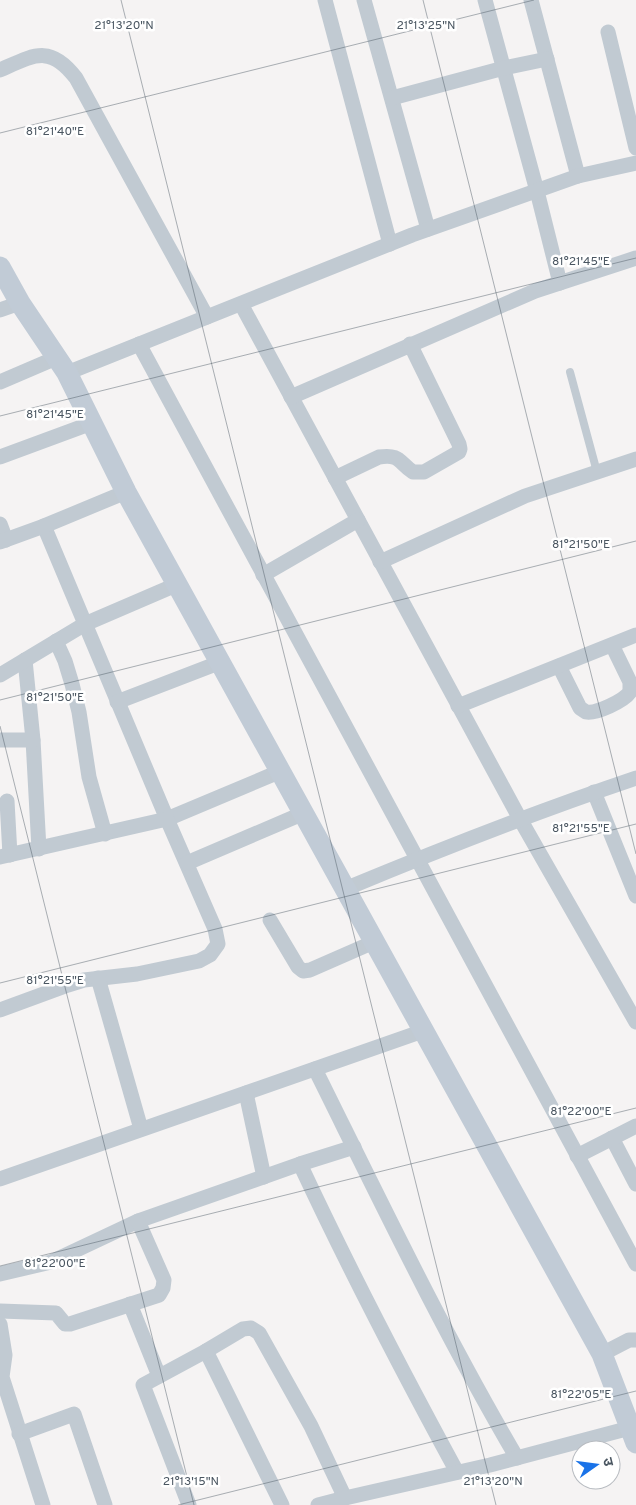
<svg xmlns="http://www.w3.org/2000/svg" width="636" height="1505" font-family="Overpass,'Noto Sans Devanagari',sans-serif">
<style>
.lines{fill:none;stroke-linecap:round;stroke-linejoin:round}
.service{stroke:#c1cad2;stroke-width:8}
.minor{stroke:#c1cad2;stroke-width:15}
.secondary{stroke:#c1cbd6;stroke-width:21}
.ticks{fill:none;stroke:#4a5661;stroke-width:1;stroke-opacity:0.45}
.ticks-label{font-size:12px;text-anchor:middle;fill:#4a5661;stroke:#fff;stroke-width:5;stroke-linejoin:round;paint-order:stroke}
</style>
<rect width="100%" height="100%" fill="#f5f3f3"/>
<g class="lines">
<polyline class="service" points="570,372 597,472"/>
<g class="minor">
<polyline points="325,0 390,244"/>
<polyline points="364,0 428,229"/>
<polyline points="485,0 537,191 560,283"/>
<polyline points="531,0 578,176"/>
<polyline points="608,32 636,148"/>
<path d="M 0,70 C 34,55 50,44 76,78 L 207,317"/>
<polyline points="392,98 504,68 547,59"/>
<polyline points="241,304 520,819 636,1022"/>
<polyline points="0,310 20,303"/>
<polyline points="139,344 636,1264"/>
<polyline points="67,373 412,235 578,176 636,163"/>
<polyline points="0,382 56,358"/>
<polyline points="291,397 535,291 636,258"/>
<polyline points="0,457 92,423"/>
<path d="M 335,478 L 379,457 C 401,454 398,462 413,472 L 424,472 L 459,452 L 460,449 L 459,444 L 410,344"/>
<polyline points="0,524 6,540"/>
<polyline points="44,526 167,819 281,771"/>
<polyline points="0,542 44,526 126,492"/>
<polyline points="380,562 525,496 636,459"/>
<polyline points="263,575 358,520"/>
<polyline points="56,641 65,661 72,684 79,712 89,777 105,834"/>
<polyline points="25,660 33,740 39,849"/>
<path d="M 559,666 L 580,708 L 586,712 C 596,714 624,701 630,692 L 630,682 L 612,645"/>
<polyline points="0,675 85,624 178,584"/>
<polyline points="117,702 221,662"/>
<polyline points="458,706 636,635"/>
<polyline points="0,740 33,740"/>
<polyline points="594,792 636,896"/>
<polyline points="7,801 10,855"/>
<polyline points="0,857 167,819 215,929 218,944 210,955 199,961 137,974 84,980 68,985 0,1010"/>
<polyline points="187,863 304,813"/>
<path d="M 345,889 C 441,849 538,811 636,778"/>
<polyline points="270,920 298,967 303,971 310,970 374,942"/>
<polyline points="98,978 141,1129"/>
<path d="M 315,1069 C 380,1200 443,1332 517,1458"/>
<polyline points="246,1093 264,1177"/>
<polyline points="612,1138 636,1184"/>
<polyline points="577,1156 636,1126"/>
<path d="M 300,1164 C 349,1269 402,1371 457,1472"/>
<polyline points="0,1179 423,1031"/>
<polyline points="0,1274 51,1262 138,1221 300,1164 354,1147"/>
<polyline points="130,1304 159,1376"/>
<polyline points="0,1311 56,1313 65,1324 70,1324 159,1295 163,1288 164,1280 138,1221"/>
<polyline points="0,1324 5,1355 2,1377 43,1505"/>
<polyline points="206,1351 282,1505"/>
<polyline points="602,1354 629,1340 636,1340"/>
<polyline points="19,1434 74,1414 105,1505"/>
<polyline points="189,1505 143,1385 206,1351 243,1329 251,1328 259,1333 311,1426 345,1498 490,1465 630,1428"/>
<polyline points="318,1505 345,1498"/>
</g>
<polyline class="secondary" points="0,267 20,303 67,373 126,492 602,1354 636,1443"/>
</g>
<path class="ticks" d="M 121,0 L 496,1505M 423,0 L 636,854M 0,133 L 534,0M 0,416 L 636,258M 0,700 L 636,541M 0,726 L 194,1505M 0,983 L 636,824M 0,1266 L 636,1108M 178,1505 L 636,1391"/>
<g class="ticks-label">
<text x="124" y="29">21°13'20"N</text>
<text x="426" y="29">21°13'25"N</text>
<text x="55" y="135">81°21'40"E</text>
<text x="581" y="265">81°21'45"E</text>
<text x="55" y="418">81°21'45"E</text>
<text x="581" y="548">81°21'50"E</text>
<text x="55" y="701">81°21'50"E</text>
<text x="581" y="832">81°21'55"E</text>
<text x="55" y="984">81°21'55"E</text>
<text x="581" y="1115">81°22'00"E</text>
<text x="55" y="1267">81°22'00"E</text>
<text x="581" y="1398">81°22'05"E</text>
<text x="191" y="1485">21°13'15"N</text>
<text x="493" y="1485">21°13'20"N</text>
</g>
<g transform="translate(596 1465) rotate(76)"><circle r="24" fill="#ffffff" stroke="#b7bbc0"/>
<path d="M0-4L9 19L0 12L-9 19Z" fill="#1a73e8"/>
<text y="-8" font-size="14" font-weight="bold" text-anchor="middle" fill="#4a5661">उ</text>
</g>
</svg>
